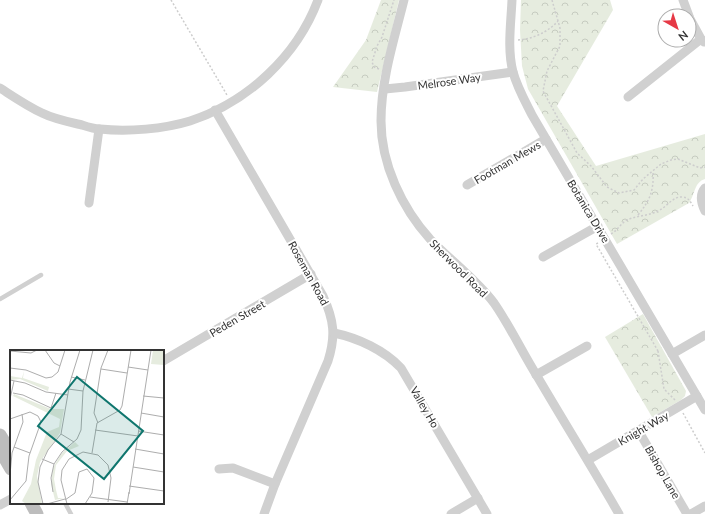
<svg xmlns="http://www.w3.org/2000/svg" width="705" height="514" font-family="Lato,sans-serif">
<style>
.forest{fill:url(#forest-crowns)}
.lines{fill:none;stroke-linecap:round;stroke-linejoin:round}
.path{stroke:#cdcdcd;stroke-width:1.5;stroke-dasharray:2 2;stroke-linecap:butt}
.lane{stroke:#d0d0d0;stroke-width:4.5}
.street{stroke:#d0d0d0;stroke-width:9}
.secondary{stroke:#bdbdbd;stroke-width:13}
.labels{text-anchor:middle;dominant-baseline:central;stroke-width:4;stroke-linejoin:round;paint-order:stroke}
.street-label{font-size:11px;fill:#333;stroke:#fff}
.inset-road{fill:none;stroke:#adadad;stroke-width:1}
.view{fill:#0f766e;fill-opacity:0.15;stroke:#0f766e;stroke-width:2}
.inset-edge{fill:none;stroke:#333;stroke-width:2}
</style>
<defs>
<pattern id="forest-crowns" width="20" height="18" patternUnits="userSpaceOnUse"><rect width="20" height="18" fill="#e6ecdf"/><path d="M2 6a3 3 0 1 1 6 0M12 15a3 3 0 1 1 6 0" fill="none" stroke="#c6cbc0"/></pattern>
</defs>
<rect width="100%" height="100%" fill="#fff"/>
<g class="forest">
<polygon points="381,0 399,0 377,92 333,87 366,40"/>
<path d="M 521,0 L 610,0 L 613,10 L 557,106 L 596,166 L 705,134 L 705,179 C 694,182 695,195 689,203 L 617,244 L 528,89 L 522,66 L 520,30 Z"/>
<polygon points="643,314 686,391 685,396 681,400 652,417 605,337"/>
</g>
<g class="lines">
<g class="path">
<polyline points="171,0 227,95"/>
<polyline points="552,0 560,28 560,46 547,71 543,91 577,153 591,166 607,187 619,193 634,190 643,179 661,164 671,160 678,159 700,168 705,167"/>
<path d="M 518,40 C 533,39 548,32 558,21"/>
<polyline points="379,69 374,67 372,62 377,46 382,37 394,0"/>
<path d="M 638,215 C 650,200 654,191 653,171"/>
<path d="M 611,234 C 618,230 621,223 627,220 C 638,215 650,216 660,210 C 667,206 674,196 682,197 C 688,197 690,201 693,206"/>
<polyline points="598,243 596,244 658,351"/>
<polyline points="658,351 664,389 675,400"/>
<polyline points="683,413 705,453"/>
</g>
<g class="lane">
<polyline points="0,299 41,275"/>
<polyline points="65,503 71,514"/>
</g>
<g class="street">
<path d="M 404,0 C 394,40 381,80 381,121 C 381,164 402,208 430,239 C 450,260 477,280 494,303 C 510,326 522,352 537,376 C 564,422 592,467 619,514"/>
<path d="M 512,0 C 511,23 507,49 513,72 C 517,87 525,101 532,115 L 705,410"/>
<polyline points="683,0 689,16"/>
<polyline points="689,17 701,39 704,42"/>
<path d="M 0,88 C 14,97 27,106 42,113 C 54,119 69,122 82,125 C 88,127 94,129 100,129 C 128,132 164,129 190,121 C 248,102 297,56 318,0"/>
<polyline points="385,89 405,87 513,72"/>
<polyline points="628,97 701,39"/>
<path d="M 215,110 L 323,296 C 334,320 336,336 328,361 L 275,484 L 264,514"/>
<polyline points="467,185 546,139"/>
<path d="M 705,188 C 699,195 701,203 705,211"/>
<polyline points="89,203 99,129"/>
<polyline points="543,257 598,226"/>
<path d="M 334,333 C 358,338 384,350 401,368 L 487,514"/>
<polyline points="672,354 705,335"/>
<polyline points="163,361 311,274"/>
<polyline points="536,375 587,346"/>
<polyline points="638,430 687,514"/>
<polyline points="588,460 697,396"/>
<polyline points="219,469 233,468 275,484"/>
<polyline points="0,505 11,499"/>
<polyline points="451,514 478,498"/>
<polyline points="691,514 705,506"/>
</g>
<g class="secondary">
<polyline points="0,435 11,453"/>
<polyline points="0,450 11,469"/>
<polyline points="31,503 37,514"/>
</g>
</g>
<g class="labels">
<g class="street-label">
<text transform="translate(449 81) rotate(-8)">Melrose Way</text>
<text transform="translate(507 162) rotate(-30)">Footman Mews</text>
<text transform="translate(589 211) rotate(59)">Botanica Drive</text>
<text transform="translate(459 268) rotate(45)">Sherwood Road</text>
<text transform="translate(309 273) rotate(61)">Roseman Road</text>
<text transform="translate(237 318) rotate(-30)">Peden Street</text>
<text transform="translate(425 407) rotate(60)">Valley Ho</text>
<text transform="translate(643 428) rotate(-30)">Knight Way</text>
<text transform="translate(663 472) rotate(60)">Bishop Lane</text>
</g>
</g>
<g transform="translate(10 350)">
<rect width="154" height="154" fill="#fff"/>
<path d="M 14,21 L 13,28 L 39,37 L 38,41 L 10,29 L 0,30 L 0,26 L 12,28 ZM 4,44 L 41,59 L 54,59 L 50,83 L 30,112 L 27,126 L 32,154 L 16,154 L 12,151 L 21,134 L 26,110 L 37,82 L 49,77 L 50,69 L 3,46 ZM 65,92 L 69,96 L 57,101 L 46,115 L 44,129 L 46,140 L 48,148 L 54,148 L 45,150 L 41,134 L 43,118 L 51,104 Z" fill="#e6ecdf"/>
<path d="M 143,0 L 154,0 L 154,15 L 141,14 Z" fill="#e6ecdf"/>
<path class="inset-road" d="M 35,0 L 44,13 L 50,16M 0,1 L 21,3 L 27,0M 118,17 L 138,20M 0,18 L 16,20 L 36,28 L 42,27 L 48,22 L 55,0M 91,19 L 117,23M 61,27 L 75,30M 0,30 L 15,33 L 36,42 L 58,45M 58,39 L 73,41M 3,43 L 13,45 L 41,58 L 46,43M 133,46 L 154,48M 0,49 L 4,31M 131,63 L 154,67M 0,69 L 20,62 L 28,66 L 31,72 L 19,106 L 16,131 L 0,150M 88,73 L 84,63 L 91,18 L 98,0M 85,80 L 128,86M 128,81 L 154,85M 51,84 L 64,92M 4,97 L 20,103M 125,99 L 154,104M 82,103 L 87,73 L 110,60 L 112,56 L 121,0M 32,109 L 44,114M 123,117 L 154,122M 0,125 L 2,103 L 13,72 L 12,64M 119,136 L 154,141M 43,142 L 41,128 L 44,114 L 52,102 L 67,89 L 71,80 L 73,41 L 83,0M 119,144 L 141,0M 80,147 L 117,152M 55,150 L 65,143 L 69,122 L 77,119 L 84,128 L 82,143 L 75,154M 33,154 L 28,132 L 30,117 L 38,100 L 51,84 L 60,32 L 70,0M 37,154 L 55,149M 57,154 L 51,130 L 52,120 L 59,109 L 73,102 L 88,105 L 98,115 L 101,128 L 98,152M 117,154 L 119,142"/>
<path class="view" d="M 67,27 L 133,81 L 94,129 L 28,76 Z"/>
<rect width="154" height="154" class="inset-edge"/>
</g>
<g transform="translate(677 28) rotate(141)"><circle r="19" fill="#ffffff" stroke="#adadad"/>
<path d="M0-3L7 15L0 10L-7 15Z" fill="#e63946"/>
<text y="-6" font-size="11" font-weight="bold" text-anchor="middle" fill="#333333">N</text>
</g>
</svg>
